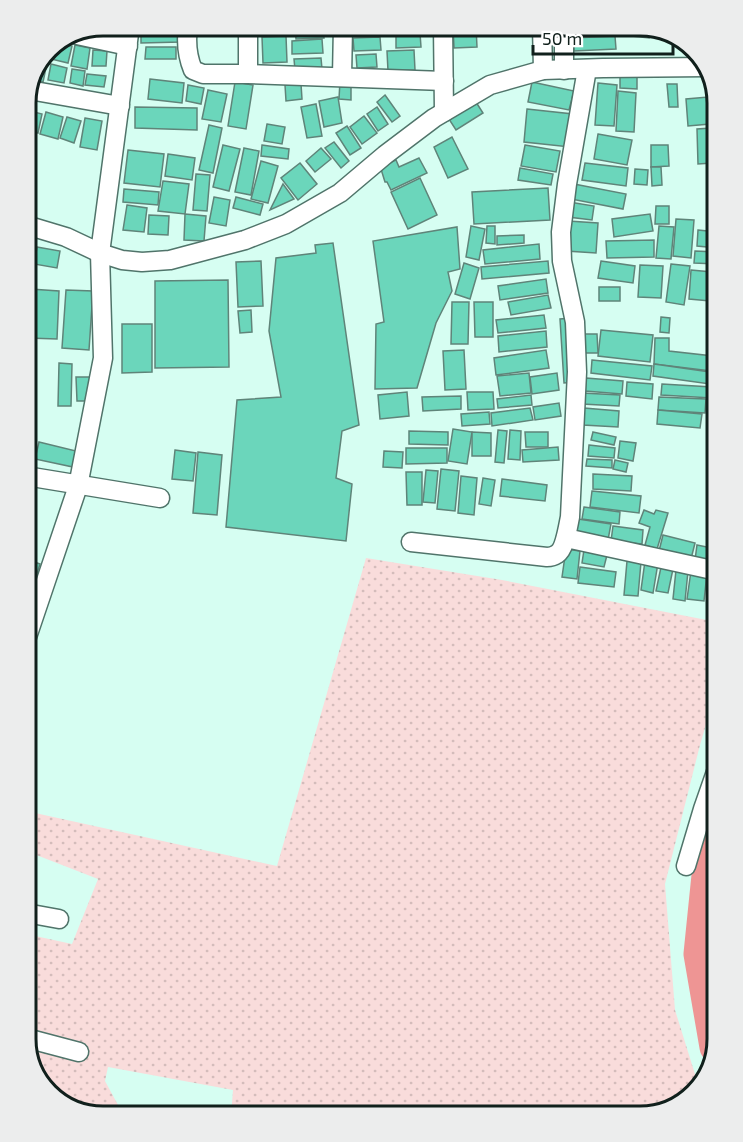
<svg xmlns="http://www.w3.org/2000/svg" width="743" height="1142" font-family="'Exo 2',sans-serif">
<style>
.grass{fill:url(#grass-dots)}
.lines{fill:none;stroke-linecap:round;stroke-linejoin:round}
.river{stroke:#ee9594;stroke-width:33}
.building{fill:#6bd6bb;stroke:#5f8479;stroke-width:1.5}
.street-casing{stroke:#50746a;stroke-width:21}
.street{stroke:#fff;stroke-width:18}
.rim{fill:none;stroke:#11201c;stroke-width:3}
</style>
<defs>
<pattern id="grass-dots" width="8" height="8" patternUnits="userSpaceOnUse" patternTransform="scale(1.5)"><rect width="8" height="8" fill="#f9dcdb"/><path d="M2 2h.1M6 6h.1" fill="none" stroke="#d4bcbb" stroke-width="1.8" stroke-linecap="round"/></pattern>
</defs>
<rect width="100%" height="100%" fill="#d6fef2"/>
<polygon class="grass" points="366,558 502,580 717,622 717,687 700,745 665,884 675,1010 699,1087 675,1108 640,1116 231,1116 233,1090 108,1067 105,1081 124,1116 98,1116 60,1104 34,1074 26,1039 26,934 72,944 98,879 26,851 26,811 277,866"/>
<g class="lines">
<polyline class="river" points="716,1047 700,954 710,856 717,838"/>
</g>
<g class="building">
<polygon points="258,26 287,26 287,34 259,35"/>
<polygon points="295,26 323,26 324,38 296,39"/>
<polygon points="353,26 381,26 381,32 354,33"/>
<polygon points="476,26 477,47 454,48 453,27"/>
<polygon points="574,26 589,26 588,35 574,35"/>
<polygon points="591,26 617,26 617,32 591,31"/>
<polygon points="625,26 645,26 650,27 649,38 623,35"/>
<polygon points="181,30 181,42 141,43 141,31"/>
<polygon points="420,33 421,47 396,48 396,34"/>
<polygon points="286,36 287,62 263,63 262,37"/>
<polygon points="615,36 616,49 574,51 573,38"/>
<polygon points="380,37 381,50 354,51 353,38"/>
<polygon points="322,39 323,53 292,54 292,41"/>
<polygon points="58,43 72,46 68,63 51,59 54,44"/>
<polygon points="75,45 90,48 87,69 71,66"/>
<polygon points="146,47 176,47 176,59 145,59"/>
<polygon points="93,50 107,51 106,66 92,66"/>
<polygon points="414,50 415,70 388,71 387,51"/>
<polygon points="376,54 377,67 357,68 356,55"/>
<polygon points="321,58 322,69 295,70 294,59"/>
<polygon points="43,62 47,63 43,82 34,80"/>
<polygon points="51,64 67,68 64,83 48,80"/>
<polygon points="72,69 85,71 83,86 70,83"/>
<polygon points="87,74 106,76 104,87 85,85"/>
<polygon points="620,77 637,77 637,89 620,88"/>
<polygon points="150,79 184,83 182,103 148,99"/>
<polygon points="340,81 351,81 351,100 339,99"/>
<polygon points="235,82 253,85 246,129 228,126"/>
<polygon points="532,82 574,91 569,110 528,102"/>
<polygon points="713,82 718,103 717,134 715,134"/>
<polygon points="598,83 617,85 614,126 595,125"/>
<polygon points="301,84 302,99 286,101 285,85"/>
<polygon points="667,84 677,84 678,107 669,107"/>
<polygon points="188,85 204,88 201,104 186,101"/>
<polygon points="208,90 227,94 221,122 202,119"/>
<polygon points="618,91 636,93 634,132 616,131"/>
<polygon points="385,95 400,116 392,122 377,102"/>
<polygon points="338,97 342,123 324,127 319,101"/>
<polygon points="708,97 710,124 688,126 686,99"/>
<polygon points="474,99 483,113 456,130 447,116"/>
<polygon points="316,104 322,136 307,138 301,107"/>
<polygon points="135,107 197,108 197,130 135,128"/>
<polygon points="377,107 388,124 378,131 367,114"/>
<polygon points="527,109 573,114 570,147 524,142"/>
<polygon points="26,110 42,114 38,133 26,130"/>
<polygon points="46,112 63,117 58,139 40,134"/>
<polygon points="364,116 377,133 362,144 350,127"/>
<polygon points="67,117 81,121 74,143 60,138"/>
<polygon points="85,118 102,121 97,150 80,147"/>
<polygon points="267,124 285,127 282,144 264,141"/>
<polygon points="209,125 222,128 213,173 199,170"/>
<polygon points="347,126 361,148 350,155 336,133"/>
<polygon points="711,128 712,163 698,164 697,129"/>
<polygon points="598,134 632,140 627,165 594,159"/>
<polygon points="452,137 468,169 448,178 434,147"/>
<polygon points="713,137 717,137 717,164 714,164"/>
<polygon points="334,142 349,161 341,168 325,148"/>
<polygon points="223,145 240,149 229,191 213,187"/>
<polygon points="262,145 289,149 288,159 261,156"/>
<polygon points="525,145 560,151 556,172 521,166"/>
<polygon points="651,145 668,145 669,166 651,167"/>
<polygon points="244,148 259,151 251,195 235,192"/>
<polygon points="321,148 331,159 315,172 306,161"/>
<polygon points="128,150 164,154 160,187 124,183"/>
<polygon points="168,154 195,158 192,180 165,176"/>
<polygon points="419,158 427,173 391,190 387,182 385,182 380,166 396,160 399,167"/>
<polygon points="261,161 278,166 268,203 251,199"/>
<polygon points="300,163 317,184 298,200 281,178"/>
<polygon points="585,163 628,168 626,186 582,180"/>
<polygon points="651,167 661,167 662,185 652,186"/>
<polygon points="520,168 553,174 551,185 518,180"/>
<polygon points="635,169 648,170 647,185 634,184"/>
<polygon points="712,169 717,169 717,215 713,215"/>
<polygon points="196,174 210,175 207,211 193,210"/>
<polygon points="420,178 437,215 408,229 391,192"/>
<polygon points="163,181 189,184 185,214 158,211"/>
<polygon points="283,184 294,199 270,210"/>
<polygon points="574,184 626,194 623,209 571,199"/>
<polygon points="548,188 550,220 474,224 472,192"/>
<polygon points="124,189 159,192 158,205 123,202"/>
<polygon points="214,197 230,200 226,226 209,223"/>
<polygon points="236,197 263,204 260,215 233,208"/>
<polygon points="569,202 594,206 592,220 568,217"/>
<polygon points="127,205 147,208 144,232 123,230"/>
<polygon points="656,206 669,206 669,224 655,224"/>
<polygon points="185,214 206,216 204,241 184,240"/>
<polygon points="650,214 653,231 614,237 612,219"/>
<polygon points="149,215 169,216 168,235 148,234"/>
<polygon points="676,219 694,220 691,258 673,256"/>
<polygon points="568,221 598,223 596,253 566,251"/>
<polygon points="471,226 485,229 479,260 466,257"/>
<polygon points="487,226 495,226 495,244 486,243"/>
<polygon points="659,226 674,227 671,259 656,258"/>
<polygon points="457,227 460,269 448,272 452,291 436,323 417,388 375,389 376,324 384,322 373,241"/>
<polygon points="698,230 717,232 717,248 697,246"/>
<polygon points="524,235 524,243 497,245 497,236"/>
<polygon points="26,237 36,240 29,269 26,268"/>
<polygon points="654,240 654,257 607,258 606,241"/>
<polygon points="333,243 359,425 342,431 336,478 352,484 346,541 226,527 237,400 281,397 269,331 276,258 316,253 315,245"/>
<polygon points="539,244 540,259 485,264 483,250"/>
<polygon points="37,247 60,251 57,268 34,264"/>
<polygon points="695,251 717,252 717,264 694,263"/>
<polygon points="261,261 263,306 238,307 236,262"/>
<polygon points="548,261 549,273 482,279 481,267"/>
<polygon points="601,261 635,266 633,283 598,278"/>
<polygon points="464,263 479,268 470,299 455,294"/>
<polygon points="671,264 690,266 684,305 666,302"/>
<polygon points="640,265 663,266 661,298 638,297"/>
<polygon points="691,270 712,272 710,301 689,299"/>
<polygon points="546,279 548,293 500,300 498,286"/>
<polygon points="228,280 229,367 155,368 155,281"/>
<rect x="599" y="287" width="21" height="14"/>
<polygon points="30,289 59,291 57,339 28,338"/>
<polygon points="66,290 93,291 89,350 62,348"/>
<polygon points="548,295 551,308 511,315 508,302"/>
<polygon points="452,302 469,302 468,344 451,344"/>
<polygon points="474,302 493,302 493,337 475,337"/>
<polygon points="251,310 252,332 240,333 238,311"/>
<polygon points="544,315 546,328 498,333 496,320"/>
<polygon points="661,317 670,318 669,333 660,332"/>
<polygon points="571,318 576,382 564,383 560,319"/>
<polygon points="122,324 152,324 152,372 122,373"/>
<polygon points="601,330 653,335 650,362 598,356"/>
<polygon points="546,331 547,347 499,352 498,336"/>
<polygon points="577,334 597,334 598,353 577,353"/>
<polygon points="655,338 669,338 669,351 713,356 711,371 654,364"/>
<polygon points="464,350 466,389 445,390 443,351"/>
<polygon points="546,350 549,368 496,375 494,358"/>
<polygon points="592,360 652,366 650,380 591,373"/>
<polygon points="59,363 72,364 71,406 58,406"/>
<polygon points="654,364 717,373 717,385 653,376"/>
<polygon points="529,373 531,393 500,396 497,376"/>
<polygon points="557,373 559,390 532,394 530,377"/>
<polygon points="76,377 93,377 93,401 77,401"/>
<polygon points="586,378 623,381 622,394 585,391"/>
<polygon points="627,382 653,384 652,399 626,396"/>
<polygon points="662,384 712,387 712,398 661,395"/>
<polygon points="407,392 409,416 380,419 378,395"/>
<polygon points="467,392 493,392 494,409 468,410"/>
<polygon points="582,393 620,395 619,406 582,404"/>
<polygon points="531,395 532,405 498,408 497,399"/>
<polygon points="461,396 461,409 423,411 422,397"/>
<polygon points="659,397 706,399 705,413 658,410"/>
<polygon points="559,403 561,416 535,420 533,407"/>
<polygon points="530,408 533,420 492,426 491,413"/>
<polygon points="584,408 619,411 618,427 583,425"/>
<polygon points="658,410 702,414 700,428 657,424"/>
<polygon points="489,412 490,424 462,426 461,414"/>
<polygon points="453,429 472,432 467,464 448,461"/>
<polygon points="498,430 507,431 504,463 495,462"/>
<polygon points="510,430 521,431 520,460 508,459"/>
<polygon points="409,431 448,432 448,445 409,444"/>
<polygon points="472,432 491,433 491,456 472,456"/>
<polygon points="525,432 548,432 548,447 526,447"/>
<polygon points="593,432 616,437 614,445 591,440"/>
<polygon points="620,441 636,443 633,461 618,458"/>
<polygon points="39,442 76,451 73,467 35,459"/>
<polygon points="26,444 34,446 29,471 26,470"/>
<polygon points="589,445 615,448 614,458 588,456"/>
<polygon points="558,447 559,460 523,462 522,450"/>
<polygon points="406,448 447,448 447,463 406,464"/>
<polygon points="175,450 196,453 193,481 172,479"/>
<polygon points="384,451 403,452 402,468 383,467"/>
<polygon points="198,452 222,455 217,515 193,513"/>
<polygon points="587,459 612,460 612,468 586,466"/>
<polygon points="615,460 628,463 626,472 613,469"/>
<polygon points="441,469 459,471 455,511 437,509"/>
<polygon points="426,470 438,471 435,503 423,502"/>
<polygon points="406,472 422,472 422,505 407,505"/>
<polygon points="593,474 632,476 631,491 593,489"/>
<polygon points="461,476 477,478 474,515 458,513"/>
<polygon points="483,478 495,480 491,506 479,504"/>
<polygon points="502,479 547,485 545,501 500,496"/>
<polygon points="592,491 641,496 639,513 590,507"/>
<polygon points="584,507 620,512 619,524 582,519"/>
<polygon points="644,510 654,514 656,510 668,513 657,549 645,545 650,527 639,523"/>
<polygon points="578,519 611,524 608,540 576,535"/>
<polygon points="613,526 643,530 642,544 611,541"/>
<polygon points="663,535 695,543 691,559 659,551"/>
<polygon points="697,545 717,549 717,564 695,560"/>
<polygon points="566,549 580,551 577,579 562,577"/>
<polygon points="584,550 607,555 604,567 582,563"/>
<polygon points="26,559 40,564 33,586 26,583"/>
<polygon points="627,561 641,562 638,596 624,595"/>
<polygon points="645,561 658,563 653,593 641,590"/>
<polygon points="580,567 616,572 614,587 578,583"/>
<polygon points="661,567 673,569 668,593 656,591"/>
<polygon points="676,570 688,571 685,601 673,599"/>
<polygon points="691,571 707,573 704,601 687,599"/>
</g>
<g class="lines">
<g class="street-casing">
<g id="street">
<path d="M 188,26 C 186,41 187,56 193,70 L 203,74 L 248,74 L 444,81"/>
<polyline points="248,26 248,74"/>
<polyline points="443,26 444,112"/>
<polyline points="542,26 543,70"/>
<polyline points="77,35 128,46"/>
<polyline points="564,70 564,26"/>
<polyline points="342,77 343,26"/>
<polyline points="29,90 120,106"/>
<polyline points="26,225 66,237 100,253 122,260 142,262 170,260 245,240 286,224 340,193 385,155 434,118 490,85 543,70 603,68 708,67"/>
<polyline points="26,476 160,498"/>
<polyline points="566,538 717,571"/>
<path d="M 411,542 L 547,557 C 550,557 554,556 557,554 C 565,549 568,526 570,517 L 577,372 L 575,322 L 562,261 L 561,232 L 567,184 L 587,69"/>
<polyline points="26,640 78,486 103,358 100,253 130,26"/>
<polyline points="686,866 703,809 717,769"/>
<polyline points="26,913 59,919"/>
<polyline points="26,1038 79,1052"/>
</g>
</g>
<use href="#street" class="street"/>
</g>
<path d="M0 0H743V1142H0ZM103 36H640A67 67 0 0 1 707 103V1039A67 67 0 0 1 640 1106H103A67 67 0 0 1 36 1039V103A67 67 0 0 1 103 36Z" fill="#eceded" fill-rule="evenodd"/>
<path class="rim" d="M103 36H640A67 67 0 0 1 707 103V1039A67 67 0 0 1 640 1106H103A67 67 0 0 1 36 1039V103A67 67 0 0 1 103 36Z"/>
<path d="M533 45v9h140v-9" fill="none" stroke="#11201c" stroke-width="3"/>
<text x="542" y="45" font-size="18" fill="#11201c" stroke="#ffffff" stroke-width="4.5" paint-order="stroke">50 m</text>
</svg>
